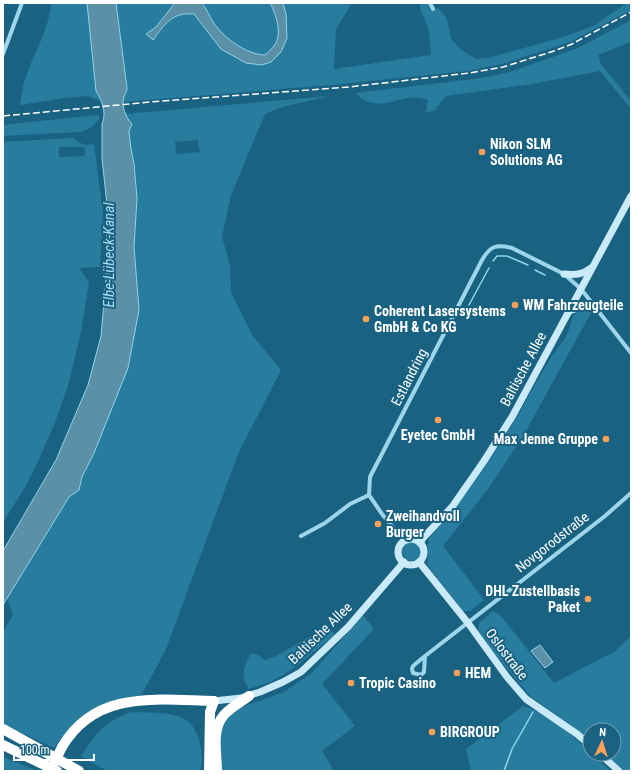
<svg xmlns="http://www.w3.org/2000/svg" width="634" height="774" font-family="'Roboto Condensed',sans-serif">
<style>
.green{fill:#287d9f;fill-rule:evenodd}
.water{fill:#5b90a6;stroke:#90d4ed}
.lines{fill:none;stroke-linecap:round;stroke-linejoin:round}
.stream{stroke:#90d4ed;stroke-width:1.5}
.street{stroke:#9dd5eb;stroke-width:4}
.secondary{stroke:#c9eaf8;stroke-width:7}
.highway{stroke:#fff;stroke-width:10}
.rail{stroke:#fff;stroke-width:1.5;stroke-dasharray:7 3;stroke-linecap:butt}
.highway-bridge{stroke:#fff;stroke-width:10}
.poi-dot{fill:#fea259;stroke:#1a6281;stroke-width:1.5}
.labels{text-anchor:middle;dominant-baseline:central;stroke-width:4;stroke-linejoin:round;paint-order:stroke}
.poi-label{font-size:14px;font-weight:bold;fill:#fff;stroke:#1a6281;text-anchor:start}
.street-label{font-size:14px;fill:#fff;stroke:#1a6281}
.water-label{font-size:15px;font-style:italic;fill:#a9def3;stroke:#1a6281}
</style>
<rect width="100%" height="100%" fill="#1a6281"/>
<g class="green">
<path d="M 51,3 L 87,3 L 96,91 L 103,102 L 88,96 L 65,98 L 20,105 C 21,98 22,90 24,83 C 31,58 50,29 51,3 Z"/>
<path d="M 116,3 L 175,3 L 156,27 L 146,34 L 153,40 C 166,24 171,13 194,14 L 221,49 L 271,62 L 286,14 L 283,3 L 352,3 L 336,29 L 334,69 L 431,55 L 429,31 L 420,8 L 420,3 L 427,3 L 431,11 L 438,8 L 447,19 L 451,39 L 460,49 L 476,59 L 488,58 L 563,37 L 593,26 L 627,3 L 631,3 L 631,10 L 570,42 L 502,64 L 467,71 L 331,85 L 124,102 C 124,97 127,94 127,88 Z"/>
<path d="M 202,3 L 270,3 C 276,14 283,34 274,46 C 272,49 268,52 265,55 C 245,54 224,38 213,22 C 209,16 207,9 202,3 Z"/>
<path d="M 631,20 L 631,42 L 598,55 L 601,64 L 631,101 L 631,109 L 600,71 L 532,84 L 446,96 L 434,111 L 426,112 L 428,100 C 402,89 380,118 355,93 L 474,79 L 507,73 L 578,48 Z"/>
<path d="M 330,96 L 282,107 L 265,114 L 231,195 L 222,237 L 230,265 L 231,292 L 253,336 L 281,370 L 238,454 L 166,649 L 141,696 L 72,727 L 61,738 L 54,748 L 3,724 L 3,632 L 13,615 L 7,598 L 69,497 L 79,490 L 82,478 L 94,453 L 139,310 L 134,247 L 137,198 L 134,164 L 131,149 L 129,131 L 132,124 L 127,119 L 125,114 ZM 198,140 L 200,152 L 176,154 L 175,142 Z"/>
<path d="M 97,115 L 100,117 C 95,126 89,129 80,132 L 3,136 L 3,125 Z"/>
<path d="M 73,138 C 80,144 85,146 94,144 L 103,213 L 100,267 L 79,268 L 89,282 L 81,332 L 68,386 L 54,425 L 35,468 L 24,489 L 3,522 L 3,142 ZM 85,147 L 85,156 L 59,157 L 59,147 Z"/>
<path d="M 584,309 L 592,311 L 523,436 L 488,489 L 443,546 L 484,600 L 470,611 L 463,611 L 428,566 C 427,563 428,542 429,539 C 451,509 476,481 497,449 C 508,432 519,415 528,397 C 538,379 548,361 560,345 C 564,340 567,335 569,329 C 573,319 571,312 584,309 Z"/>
<circle cx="412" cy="551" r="10"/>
<polygon points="493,611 501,616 554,683 614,652 631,636 631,771 625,771 605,754 614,754 614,730 590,730 590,741 568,723 530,696 494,653 478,630 479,623"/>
<polygon points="363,615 374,629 322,684 355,726 322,751 334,771 221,771 221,727 234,710 284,692 312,673"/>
<path d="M 328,626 L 335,635 L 299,664 L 285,674 L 270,682 L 249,689 C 240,675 244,667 251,653 L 258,655 L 265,660 L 274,657 Z"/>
<path d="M 523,706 C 546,712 573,736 590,752 L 590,754 L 592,754 L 611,771 L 471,771 L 466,749 Z"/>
<path d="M 131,712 C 148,713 171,711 186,720 C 192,723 196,732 198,737 C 202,747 203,761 200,771 L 107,771 L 81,756 C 97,732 104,722 131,712 Z"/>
<polygon points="3,757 35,770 37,771 3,771"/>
</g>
<g class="water">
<path d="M 87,3 L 116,3 L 127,88 C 127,92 125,94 124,97 C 121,106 126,118 132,124 L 129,131 L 131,149 L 134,164 L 137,198 L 134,247 L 139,310 L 128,368 L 94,453 L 82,477 L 79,490 L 69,497 L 3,605 L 3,551 L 56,460 L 88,385 L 101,336 L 106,280 L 107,205 L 102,158 L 102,124 C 107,112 102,101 96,91 Z"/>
<path d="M 175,3 L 202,3 C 207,9 209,16 213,22 C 224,38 245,54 265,55 C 268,52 272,49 274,46 C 283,34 276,14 270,3 L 283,3 L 286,14 L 287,38 L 281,52 L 271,62 L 262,65 L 246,63 L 221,49 L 194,14 C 172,12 165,24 153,40 L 146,34 L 156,27 Z"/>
<polygon points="499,643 502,644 524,673 525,677 522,678 498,648 497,645"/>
<polygon points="540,645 553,662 545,668 531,651"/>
</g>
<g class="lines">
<g class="stream">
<polyline points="493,261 497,256 507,256 528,265"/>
<polyline points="535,270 545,275"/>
<polyline points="469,305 489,268"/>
<polyline points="504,771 512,749 533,712"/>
</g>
<g class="street">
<polyline points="430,3 433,9"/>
<polyline points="3,54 22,3"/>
<polyline points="301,536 325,523 350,504 369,495"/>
<path d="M 405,542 L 382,514 L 369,495 L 370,477 L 482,260 C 490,246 496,244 512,248 L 564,274 L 581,289 L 631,353"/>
<polyline points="425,656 424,672 421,675 413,673 412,669 413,666 425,656 605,516 631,493"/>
</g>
<g class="secondary">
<path d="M 564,274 C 575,275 582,275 591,268"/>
<polyline points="569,311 583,306 595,308"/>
<circle cx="411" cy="552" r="13"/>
<polyline points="420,543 423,538 452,507 484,461 512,417 631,196"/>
<polyline points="419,562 468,623 507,677 526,699 577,734 590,745"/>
<polyline points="214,701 241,698 260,692 283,682 301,672 348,627 404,562"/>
<polyline points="600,754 619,771"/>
</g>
<g class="highway">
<polyline points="3,729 79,771"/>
<polyline points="3,745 57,771"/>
<path d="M 62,747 C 96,689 158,700 214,701"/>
<polyline points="209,771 210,712 214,701"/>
<path d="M 217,771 C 217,754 211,729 224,715 C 231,707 241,702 249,696"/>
</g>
<polyline class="rail" points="3,116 150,102 349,87 469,73 503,67 554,51 572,44 631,12"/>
<polyline class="highway-bridge" points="50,771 62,747"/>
</g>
<g class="poi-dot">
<circle cx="482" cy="152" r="4"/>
<circle cx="515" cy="305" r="4"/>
<circle cx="366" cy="319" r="4"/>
<circle cx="438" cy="420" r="4"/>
<circle cx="606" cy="439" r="4"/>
<circle cx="378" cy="524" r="4"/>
<circle cx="588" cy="599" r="4"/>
<circle cx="457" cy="673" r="4"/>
<circle cx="351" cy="683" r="4"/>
<circle cx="432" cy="732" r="4"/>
</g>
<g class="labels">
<g class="poi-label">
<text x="490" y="144">Nikon SLM<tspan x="490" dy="16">Solutions AG</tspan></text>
<text x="523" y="305">WM Fahrzeugteile</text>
<text x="374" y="311">Coherent Lasersystems<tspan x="374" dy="16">GmbH &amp; Co KG</tspan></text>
<text x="438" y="435" text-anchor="middle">Eyetec GmbH</text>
<text x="598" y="439" text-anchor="end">Max Jenne Gruppe</text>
<text x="386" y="516">Zweihandvoll<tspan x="386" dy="16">Burger</tspan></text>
<text x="580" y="591" text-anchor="end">DHL Zustellbasis<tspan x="580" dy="16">Paket</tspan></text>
<text x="465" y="673">HEM</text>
<text x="359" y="683">Tropic Casino</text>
<text x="440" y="732">BIRGROUP</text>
</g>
<g class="street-label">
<text transform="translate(523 369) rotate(-62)">Baltische Allee</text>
<text transform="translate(409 377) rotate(-63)">Estlandring</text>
<text transform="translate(552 542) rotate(-38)">Novgorodstraße</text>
<text transform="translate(320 633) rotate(-44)">Baltische Allee</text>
<text transform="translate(507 654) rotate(53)">Oslostraße</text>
</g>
<g class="water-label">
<text transform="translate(109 255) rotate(-90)">Elbe-Lübeck-Kanal</text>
</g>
</g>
<rect width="634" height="774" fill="none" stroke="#ffffff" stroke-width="8"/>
<g transform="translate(602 742) rotate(4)"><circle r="19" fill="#1a6281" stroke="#76a1b3"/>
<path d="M0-3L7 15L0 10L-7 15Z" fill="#fea259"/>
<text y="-6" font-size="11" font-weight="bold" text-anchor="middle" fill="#ffffff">N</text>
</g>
<path d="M14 754v6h80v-6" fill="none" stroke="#ffffff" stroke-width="2"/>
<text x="20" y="754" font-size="12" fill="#ffffff" stroke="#1a6281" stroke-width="3" paint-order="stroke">100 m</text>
</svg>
